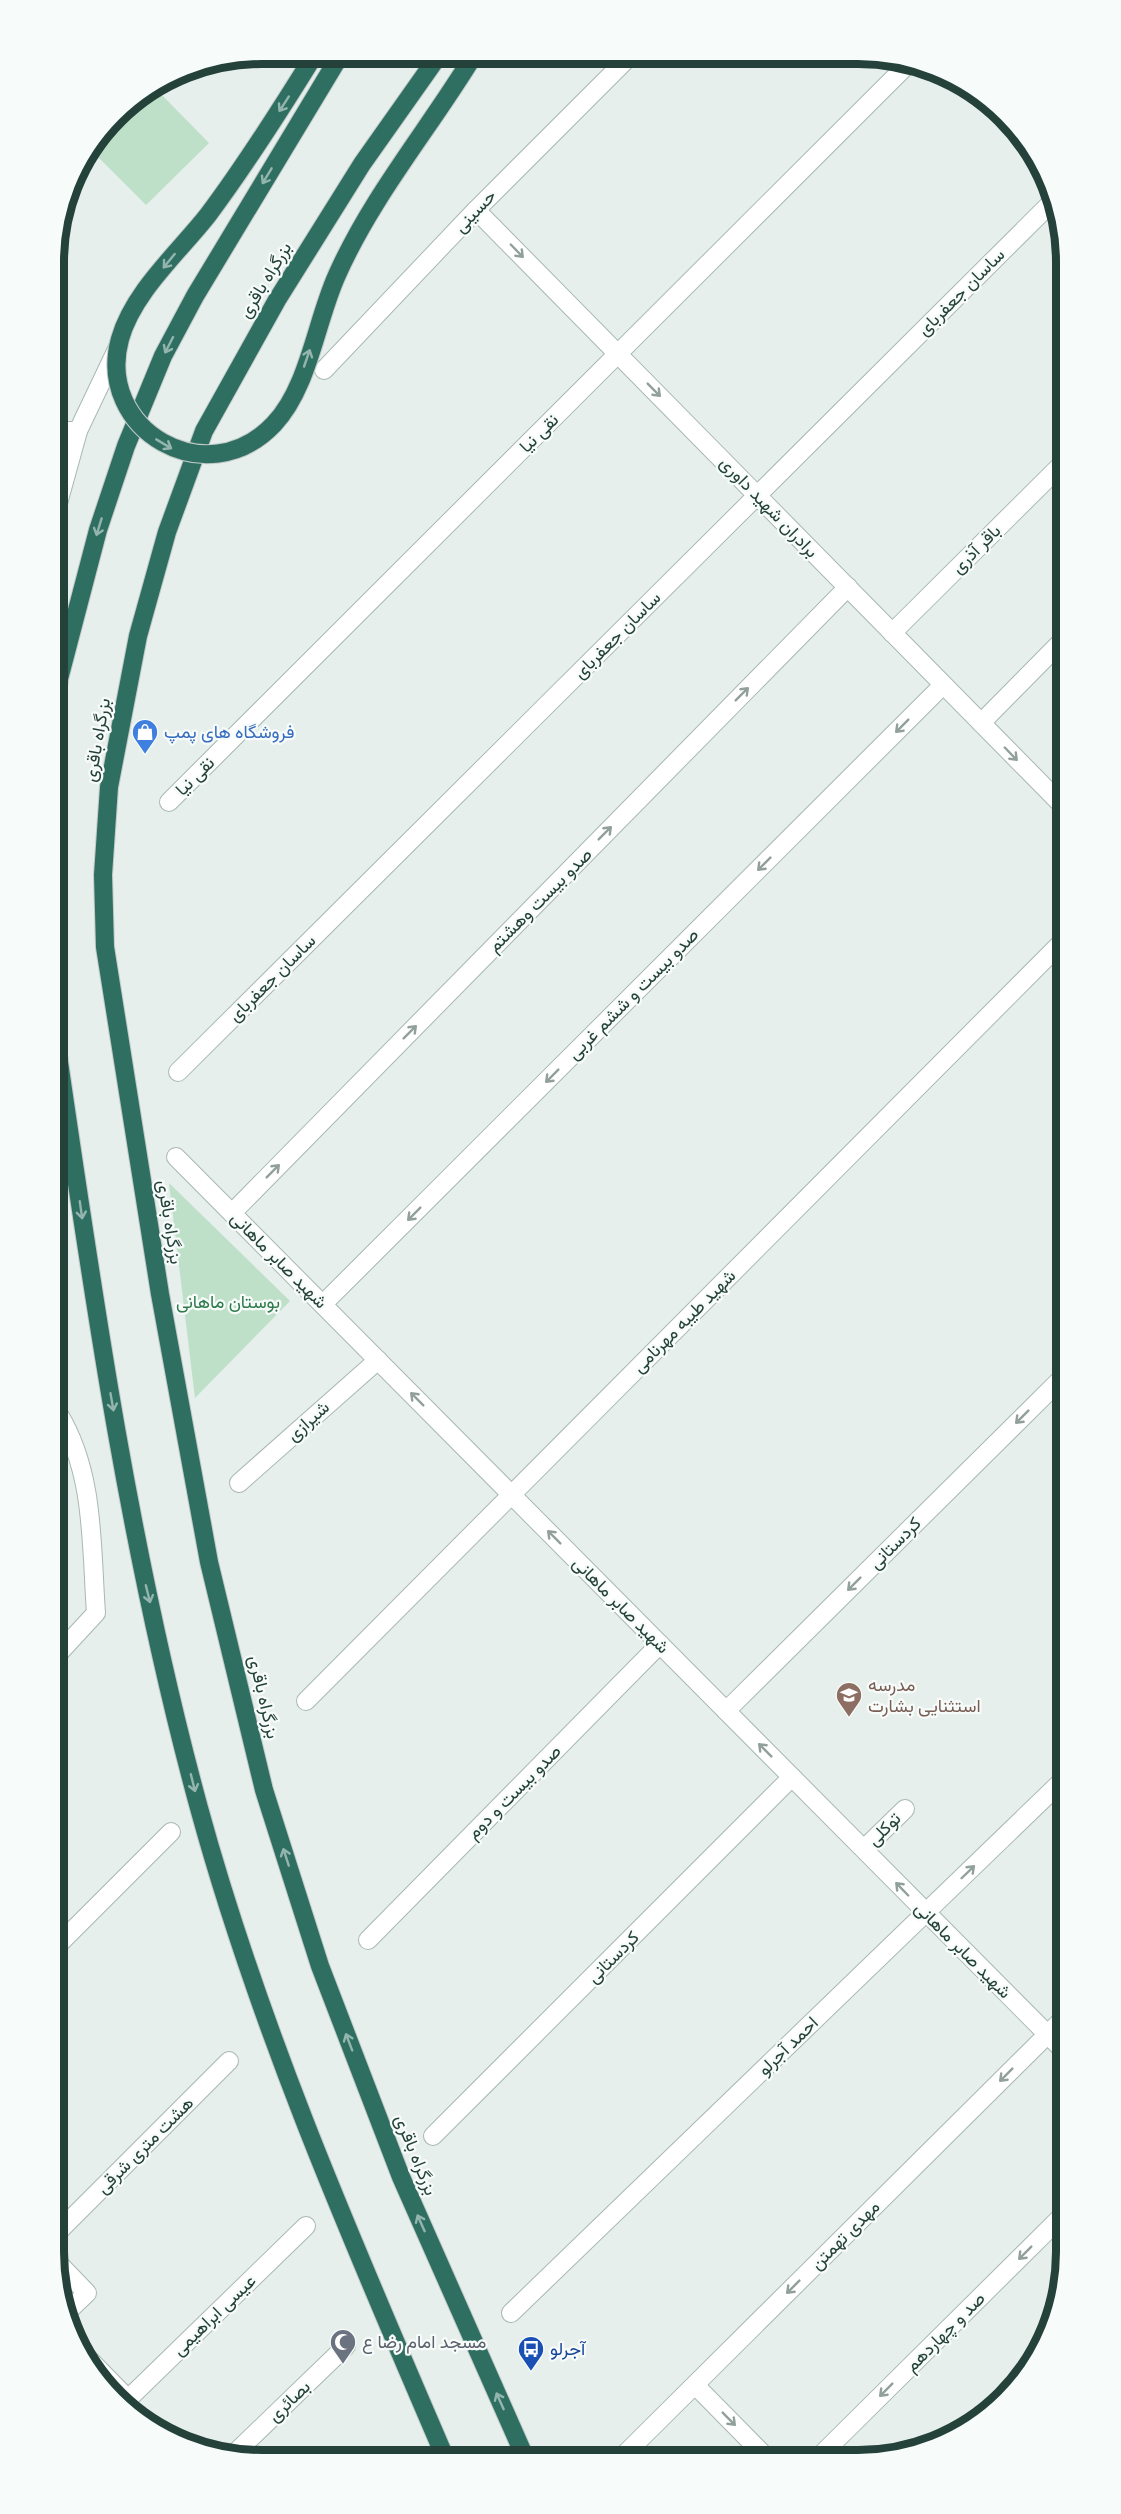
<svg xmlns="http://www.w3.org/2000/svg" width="1121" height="2514" font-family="Karla,Vazirmatn,sans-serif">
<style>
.green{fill:#bfe0c8}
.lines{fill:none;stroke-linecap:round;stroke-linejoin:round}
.street-casing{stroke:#a8b8b2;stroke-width:20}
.highway-casing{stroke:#c2cac8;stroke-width:20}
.street{stroke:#fff;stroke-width:18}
.highway{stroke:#2f6f62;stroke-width:18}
.highway-bridge-casing{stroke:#c2cac8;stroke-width:20;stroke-linecap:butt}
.highway-bridge{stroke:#2f6f62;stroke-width:18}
.oneway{stroke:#93b5ae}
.oneway2{stroke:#92a09c}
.labels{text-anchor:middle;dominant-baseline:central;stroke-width:4.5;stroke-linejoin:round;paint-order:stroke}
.street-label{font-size:18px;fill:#24423a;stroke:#f7fbf9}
.shop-label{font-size:18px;fill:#366cbe;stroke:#f7fbf9;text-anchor:start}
.park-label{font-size:18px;fill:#2d7a4b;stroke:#f7fbf9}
.education-label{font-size:18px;fill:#785e54;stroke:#f7fbf9;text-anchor:start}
.worship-label{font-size:18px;fill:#5b616d;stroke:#f7fbf9;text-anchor:start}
.transit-label{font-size:18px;fill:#164399;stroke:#f7fbf9;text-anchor:start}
.rim{fill:none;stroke:#24423a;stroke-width:8}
</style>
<rect width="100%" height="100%" fill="#e6efeb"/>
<g class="green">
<polygon points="155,88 209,143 146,205 91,150 125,106"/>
<polygon points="169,1183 290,1301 195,1398"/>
</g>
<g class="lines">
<g class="street-casing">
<g id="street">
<polyline points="476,210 1062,805"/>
<polyline points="324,370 476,210 630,56"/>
<polyline points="55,431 78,431"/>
<polyline points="55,514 78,431 118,347"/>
<polyline points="892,633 1061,465"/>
<polyline points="981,723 1061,642"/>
<polyline points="169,802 909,63"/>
<polyline points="178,1072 1056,198"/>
<polyline points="176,1157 1066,2053"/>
<polyline points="232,1213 848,587"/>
<polyline points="323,1304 943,685"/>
<path d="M 58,1413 C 95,1473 91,1545 96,1613 L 59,1653"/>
<polyline points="239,1483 378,1360"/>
<polyline points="306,1701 1062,942"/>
<polyline points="726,1711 1064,1376"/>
<polyline points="864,1849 905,1809"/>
<polyline points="368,1940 660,1644"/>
<polyline points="60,1943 171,1832"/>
<polyline points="433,2136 792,1777"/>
<polyline points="61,2229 229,2061"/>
<polyline points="61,2266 87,2293 65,2314"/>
<polyline points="511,2313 1065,1778"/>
<polyline points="79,2349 128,2399"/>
<polyline points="695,2385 762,2453"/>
<polyline points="122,2405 306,2226"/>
<polyline points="823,2453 1066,2212"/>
<polyline points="625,2454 1066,2016"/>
<polyline points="232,2456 346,2346"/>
</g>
</g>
<g class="highway-casing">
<g id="highway">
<polyline points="439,55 362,164 277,300 204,431 167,532 138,636 109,787 103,875 105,947 160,1294 209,1562 264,1790 320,1966 401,2177 524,2455"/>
<polyline points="56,701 59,679 98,530 126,446 163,356 195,296 341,54"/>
<path d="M 57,1048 C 94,1303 131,1559 199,1808 C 260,2031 353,2243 444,2455"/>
</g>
</g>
<use href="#street" class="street"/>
<use href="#highway" class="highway"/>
<g class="highway-bridge-casing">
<path id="highway-bridge" d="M 315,54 C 281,109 247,163 208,215 C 179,252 133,292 120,339 C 95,430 207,495 274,424 C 309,387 316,321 337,275 C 372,196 429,129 474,55"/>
</g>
<use href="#highway-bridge" class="highway-bridge"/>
</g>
<defs><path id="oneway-shaft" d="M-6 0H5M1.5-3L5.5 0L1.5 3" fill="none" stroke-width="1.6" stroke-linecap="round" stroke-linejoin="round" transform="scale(1.5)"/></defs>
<g class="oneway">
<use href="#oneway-shaft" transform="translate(284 104) rotate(123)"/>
<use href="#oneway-shaft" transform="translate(267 176) rotate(121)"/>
<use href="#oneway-shaft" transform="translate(169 261) rotate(129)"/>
<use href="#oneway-shaft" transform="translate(169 345) rotate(117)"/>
<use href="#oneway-shaft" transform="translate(307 358) rotate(-71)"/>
<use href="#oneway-shaft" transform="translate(164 444) rotate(31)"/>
<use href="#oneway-shaft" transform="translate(99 527) rotate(107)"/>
<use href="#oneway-shaft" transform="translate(81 1210) rotate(82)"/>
<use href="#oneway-shaft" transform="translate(112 1402) rotate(80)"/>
<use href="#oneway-shaft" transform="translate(148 1594) rotate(76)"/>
<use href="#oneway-shaft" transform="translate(193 1783) rotate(76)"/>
<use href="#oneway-shaft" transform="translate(286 1857) rotate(-108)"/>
<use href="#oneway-shaft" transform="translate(349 2042) rotate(-111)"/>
<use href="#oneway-shaft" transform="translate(421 2223) rotate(-114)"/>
<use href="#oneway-shaft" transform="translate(500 2401) rotate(-114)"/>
</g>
<g class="oneway2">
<use href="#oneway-shaft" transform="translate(517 251) rotate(46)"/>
<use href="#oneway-shaft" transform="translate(654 390) rotate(45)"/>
<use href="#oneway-shaft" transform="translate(742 694) rotate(-45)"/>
<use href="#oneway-shaft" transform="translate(902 726) rotate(135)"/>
<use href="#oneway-shaft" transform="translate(1011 754) rotate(46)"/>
<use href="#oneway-shaft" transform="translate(605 833) rotate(-45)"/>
<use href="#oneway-shaft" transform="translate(764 864) rotate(135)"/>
<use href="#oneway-shaft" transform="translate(410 1032) rotate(-45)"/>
<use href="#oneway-shaft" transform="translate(552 1076) rotate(135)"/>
<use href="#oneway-shaft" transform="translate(273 1171) rotate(-45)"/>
<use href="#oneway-shaft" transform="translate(414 1214) rotate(135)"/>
<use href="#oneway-shaft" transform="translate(417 1399) rotate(-135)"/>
<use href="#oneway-shaft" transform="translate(1022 1417) rotate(135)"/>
<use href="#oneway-shaft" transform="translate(554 1537) rotate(-135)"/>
<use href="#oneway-shaft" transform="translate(854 1584) rotate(135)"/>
<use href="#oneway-shaft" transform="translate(765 1750) rotate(-135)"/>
<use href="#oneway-shaft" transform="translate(968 1872) rotate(-44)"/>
<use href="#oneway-shaft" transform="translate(902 1889) rotate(-134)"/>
<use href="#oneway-shaft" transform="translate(1006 2075) rotate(135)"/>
<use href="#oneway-shaft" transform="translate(1025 2253) rotate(135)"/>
<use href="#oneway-shaft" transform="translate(793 2287) rotate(135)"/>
<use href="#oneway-shaft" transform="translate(886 2390) rotate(135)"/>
<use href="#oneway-shaft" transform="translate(729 2419) rotate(45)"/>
</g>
<defs>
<g id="shop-pin" transform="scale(1.35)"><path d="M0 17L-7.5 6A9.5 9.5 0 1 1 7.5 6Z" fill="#3f7fe0" stroke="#f7fbf9"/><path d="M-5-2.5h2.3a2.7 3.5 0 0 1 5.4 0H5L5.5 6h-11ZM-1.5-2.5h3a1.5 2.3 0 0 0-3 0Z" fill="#fff"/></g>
<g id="school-pin" transform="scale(1.35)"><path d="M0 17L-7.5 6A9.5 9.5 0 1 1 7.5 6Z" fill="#8d6e63" stroke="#f7fbf9"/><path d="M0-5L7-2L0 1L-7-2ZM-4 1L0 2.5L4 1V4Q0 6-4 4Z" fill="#fff"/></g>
<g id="mosque-pin" transform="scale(1.35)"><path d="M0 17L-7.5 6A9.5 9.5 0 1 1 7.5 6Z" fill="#6b7280" stroke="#f7fbf9"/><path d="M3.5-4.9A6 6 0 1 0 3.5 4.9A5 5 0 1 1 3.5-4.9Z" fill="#fff"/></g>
<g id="bus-pin" transform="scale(1.35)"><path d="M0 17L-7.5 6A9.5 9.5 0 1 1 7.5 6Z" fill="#1a4fb4" stroke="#f7fbf9"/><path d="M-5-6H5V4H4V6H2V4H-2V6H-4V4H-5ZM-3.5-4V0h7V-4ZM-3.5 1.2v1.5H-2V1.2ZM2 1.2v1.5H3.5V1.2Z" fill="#fff"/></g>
</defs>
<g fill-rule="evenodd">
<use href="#shop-pin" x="145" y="732"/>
<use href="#school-pin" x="849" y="1695"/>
<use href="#mosque-pin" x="343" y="2342"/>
<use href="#bus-pin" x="531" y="2349"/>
</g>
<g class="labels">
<g class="street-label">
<text transform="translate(475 211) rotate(-46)">حسینی</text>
<text transform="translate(265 280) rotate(-59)">بزرگراه باقری</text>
<text transform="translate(961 292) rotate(-45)">ساسان جعفربای</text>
<text transform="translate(539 433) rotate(-45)">نقی نیا</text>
<text transform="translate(769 507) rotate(46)">برادران شهید داوری</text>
<text transform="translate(976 549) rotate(-45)">باقر آذری</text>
<text transform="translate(617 635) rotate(-45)">ساسان جعفربای</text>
<text transform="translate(97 740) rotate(-80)">بزرگراه باقری</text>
<text transform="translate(195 776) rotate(-45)">نقی نیا</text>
<text transform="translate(540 900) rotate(-45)">صدو بیست وهشتم</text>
<text transform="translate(272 978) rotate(-45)">ساسان جعفربای</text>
<text transform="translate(633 994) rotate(-45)">صدو بیست و ششم غربی</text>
<text transform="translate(170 1222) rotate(81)">بزرگراه باقری</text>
<text transform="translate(279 1260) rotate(45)">شهید صابر ماهانی</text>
<text transform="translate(684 1321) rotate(-45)">شهید طیبه مهرنامی</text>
<text transform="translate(308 1421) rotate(-42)">شیرازی</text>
<text transform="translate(895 1543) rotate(-45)">کردستانی</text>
<text transform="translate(621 1605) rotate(45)">شهید صابر ماهانی</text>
<text transform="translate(264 1697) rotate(77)">بزرگراه باقری</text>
<text transform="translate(514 1792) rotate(-45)">صدو بیست و دوم</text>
<text transform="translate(884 1829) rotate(-45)">توکلی</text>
<text transform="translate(963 1950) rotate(45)">شهید صابر ماهانی</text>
<text transform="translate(613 1957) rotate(-45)">کردستانی</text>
<text transform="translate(788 2046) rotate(-44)">احمد آجرلو</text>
<text transform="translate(145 2145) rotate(-45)">هشت متری شرقی</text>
<text transform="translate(416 2155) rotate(68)">بزرگراه باقری</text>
<text transform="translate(845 2235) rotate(-45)">مهدی تهمتن</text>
<text transform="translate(214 2315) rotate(-44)">عیسی ابراهیمی</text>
<text transform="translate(945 2332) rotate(-45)">صد و چهاردهم</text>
<text transform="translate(289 2401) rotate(-44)">بصائری</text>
</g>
<g class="shop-label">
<text x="164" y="732">فروشگاه های پمپ</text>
</g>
<g class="park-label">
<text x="228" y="1302">بوستان ماهانی</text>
</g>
<g class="education-label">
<text x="868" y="1685">مدرسه<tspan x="868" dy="21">استثنایی بشارت</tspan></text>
</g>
<g class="worship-label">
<text x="362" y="2342">مسجد امام رضا ع</text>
</g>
<g class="transit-label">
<text x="550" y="2349">آجرلو</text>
</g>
</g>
<path d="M0 0H1121V2514H0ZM262 64H858A198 198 0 0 1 1056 262V2252A198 198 0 0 1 858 2450H262A198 198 0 0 1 64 2252V262A198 198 0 0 1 262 64Z" fill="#f7fbf9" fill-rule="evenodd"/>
<path class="rim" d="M262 64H858A198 198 0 0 1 1056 262V2252A198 198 0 0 1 858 2450H262A198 198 0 0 1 64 2252V262A198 198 0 0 1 262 64Z"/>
</svg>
